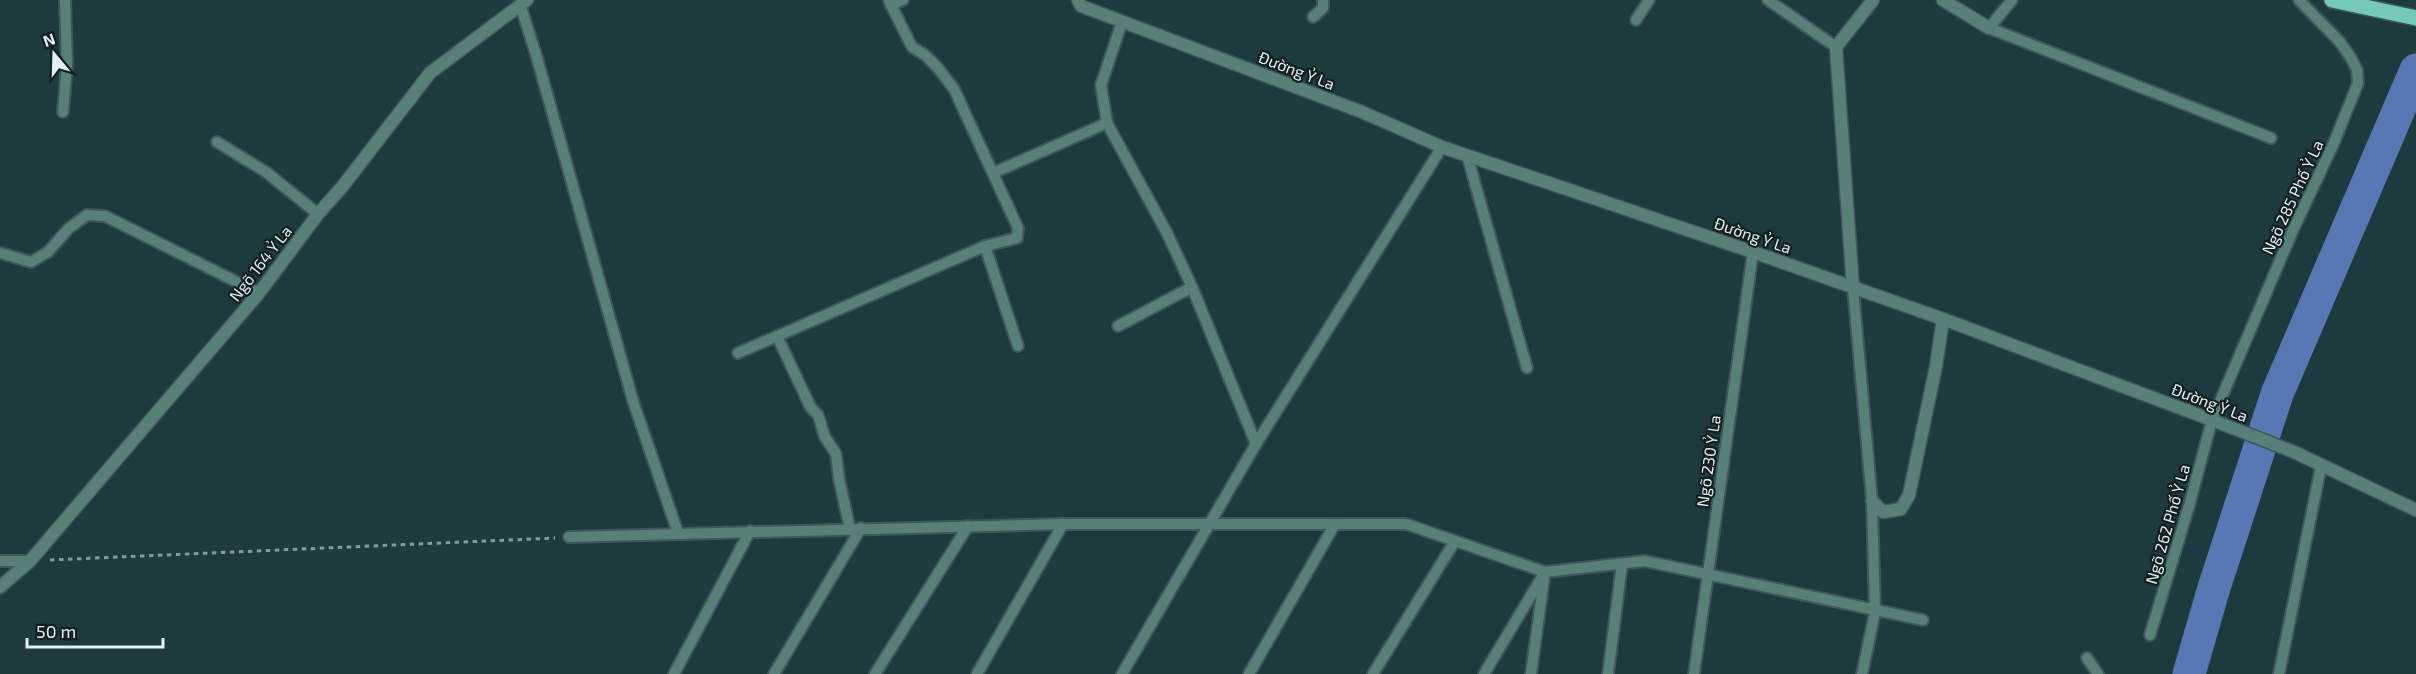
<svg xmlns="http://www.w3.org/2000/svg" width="2416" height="674" font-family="'Exo 2',sans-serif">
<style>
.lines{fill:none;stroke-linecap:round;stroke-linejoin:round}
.river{stroke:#5878b4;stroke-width:33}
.service-casing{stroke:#3d575b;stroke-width:14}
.minor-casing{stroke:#3d575b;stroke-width:15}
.primary-casing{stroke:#3d575b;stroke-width:18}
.path{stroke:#849a9d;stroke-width:3;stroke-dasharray:4.5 4.5;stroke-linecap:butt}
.service{stroke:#587f78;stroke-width:10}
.minor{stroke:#587f78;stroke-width:12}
.primary{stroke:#75c9ba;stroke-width:15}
.labels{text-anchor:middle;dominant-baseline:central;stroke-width:4.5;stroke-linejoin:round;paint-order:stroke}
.street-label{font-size:16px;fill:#e0f0f2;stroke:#131f21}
</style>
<rect width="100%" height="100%" fill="#1e3a3e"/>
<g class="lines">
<polyline class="river" points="2189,674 2213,591 2277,394 2416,70"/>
<g class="service-casing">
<g id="service">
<polyline points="889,0 891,5 903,0"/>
<polyline points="1768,0 1836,47"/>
<polyline points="2012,0 1989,28 2271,138"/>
<polyline points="520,4 537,58 633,401 678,533"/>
<polyline points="1313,17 1323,8 1323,0"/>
<polyline points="1636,20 1649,0"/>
<polyline points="1122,22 1101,85 1107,123 1167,233 1192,287 1256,444"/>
<polyline points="63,112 67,65 65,0"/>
<polyline points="217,142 266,172 318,214"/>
<polyline points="1467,155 1527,368"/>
<polyline points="993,173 1107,123"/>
<polyline points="985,246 1018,346"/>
<polyline points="0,253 31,262 48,252 68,229 87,215 105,216 259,293"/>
<polyline points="1853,288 1872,501 1875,612 1862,674"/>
<polyline points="1118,326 1192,287"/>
<polyline points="777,336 811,408 818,415 825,437 836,454 839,479 850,529"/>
<polyline points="738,353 985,246 1017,238 1018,228 954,89 938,68 925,55 912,47 891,5"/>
<polyline points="569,537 1063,524 1406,524 1545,572 1645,561 1923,620"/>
<polyline points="0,561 30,561"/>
<polyline points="2150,635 2189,506 2212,420 2293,230 2333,145 2358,83 2357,70 2351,58 2340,42 2299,0"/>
<polyline points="2087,658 2098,674"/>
<polyline points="674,674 750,531"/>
<polyline points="774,674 861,528"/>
<polyline points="875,674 968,526"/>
<polyline points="977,674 1063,524"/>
<polyline points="1122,674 1256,444 1442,147"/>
<polyline points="1249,674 1335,524"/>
<polyline points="1373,674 1455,541"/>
<polyline points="1484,674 1545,572"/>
<polyline points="1531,674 1544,579"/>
<polyline points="1608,674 1622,564"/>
<polyline points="1694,674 1753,252"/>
<polyline points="2279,674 2321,467"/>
</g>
</g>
<g class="minor-casing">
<g id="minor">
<polyline points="1078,0 1081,6 1362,112 1442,147 1753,252 1943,319 2212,420 2294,452 2416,510"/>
<polyline points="1943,0 1989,28"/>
<polyline points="1853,288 1836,47 1873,0"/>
<polyline points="1872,501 1883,512 1901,509 1909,495 1936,366 1943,319"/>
<polyline points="0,587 30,561 259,293 318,214 342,187 430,73 527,0"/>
</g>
</g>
<g class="primary-casing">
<polyline id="primary" points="2332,0 2416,18"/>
</g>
<polyline class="path" points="50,560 555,538"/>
<use href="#service" class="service"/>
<use href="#minor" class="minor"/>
<use href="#primary" class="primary"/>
</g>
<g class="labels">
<g class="street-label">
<text transform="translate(1297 70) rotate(21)">Đường Ỷ La</text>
<text transform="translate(2292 197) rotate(-65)">Ngõ 285 Phố Ỷ La</text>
<text transform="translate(1753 235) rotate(19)">Đường Ỷ La</text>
<text transform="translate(260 263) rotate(-52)">Ngõ 164 Ỷ La</text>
<text transform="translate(2210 402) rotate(21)">Đường Ỷ La</text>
<text transform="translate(1708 461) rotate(-82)">Ngõ 230 Ỷ La</text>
<text transform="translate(2167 524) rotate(-74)">Ngõ 262 Phố Ỷ La</text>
</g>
</g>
<g transform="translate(54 54) rotate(341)" stroke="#131f21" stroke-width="4.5" paint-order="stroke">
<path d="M0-4.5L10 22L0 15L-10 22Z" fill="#e0f0f2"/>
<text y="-9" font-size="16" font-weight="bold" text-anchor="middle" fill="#e0f0f2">N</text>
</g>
<path d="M27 638v9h136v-9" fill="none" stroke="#e0f0f2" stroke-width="3"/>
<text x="36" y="638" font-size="18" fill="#e0f0f2" stroke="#131f21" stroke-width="4.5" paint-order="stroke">50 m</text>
</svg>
